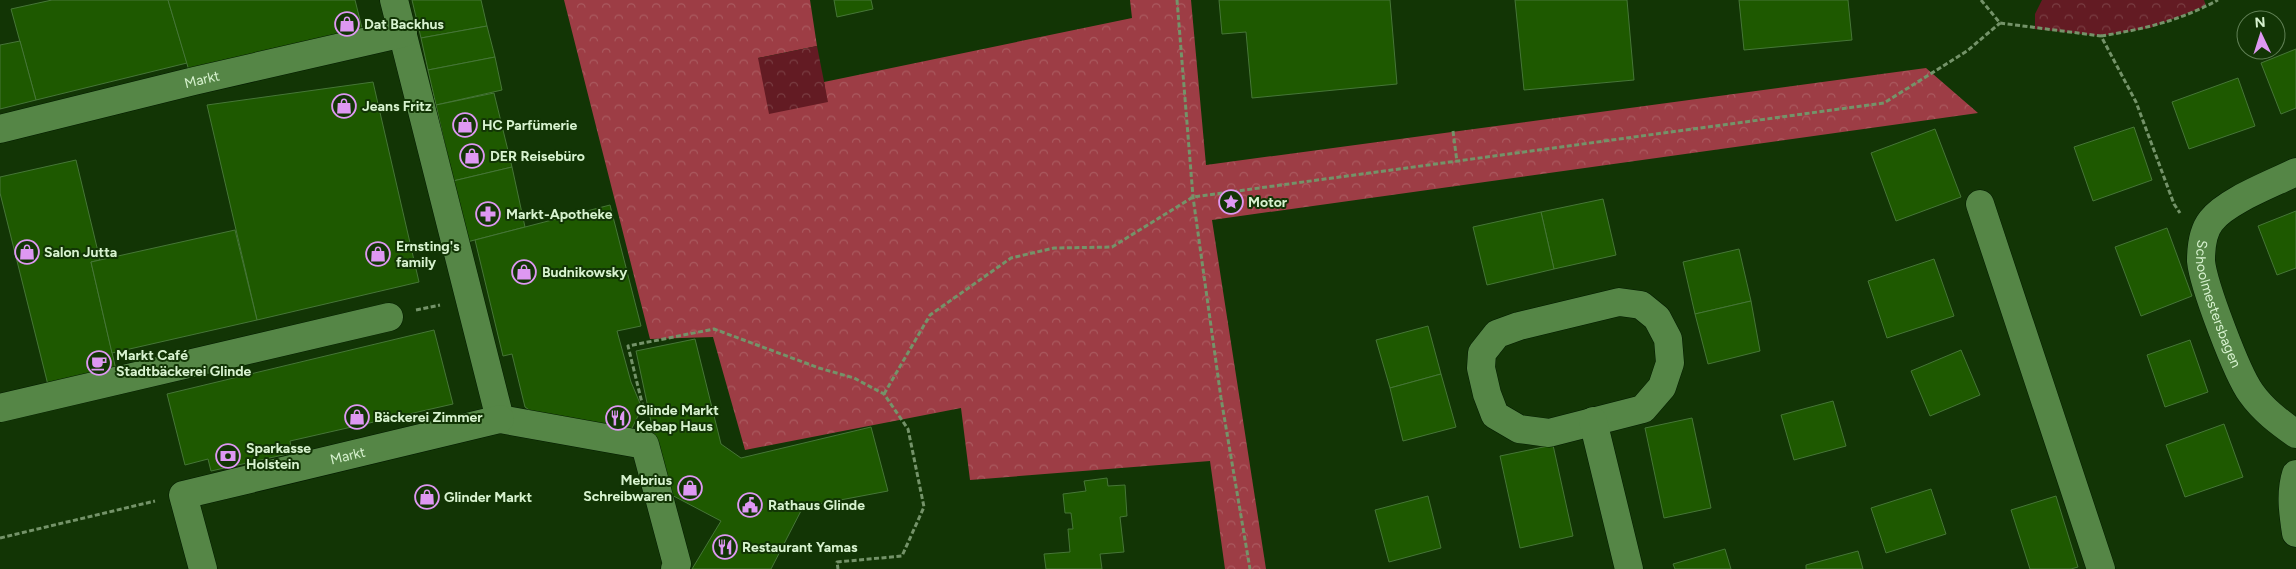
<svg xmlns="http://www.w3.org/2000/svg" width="2296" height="569" font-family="Figtree,sans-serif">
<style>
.forest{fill:url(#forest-crowns)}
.park{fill:url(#park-crowns)}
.building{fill:#1e5900;stroke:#467637}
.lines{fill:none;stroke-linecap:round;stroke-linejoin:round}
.minor-casing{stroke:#031b00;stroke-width:29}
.path{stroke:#749369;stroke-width:3;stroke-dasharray:5 2.5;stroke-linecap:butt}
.minor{stroke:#558646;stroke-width:28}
.labels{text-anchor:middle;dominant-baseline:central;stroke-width:4;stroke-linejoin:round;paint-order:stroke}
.poi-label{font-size:14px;font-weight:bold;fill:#d7f2cf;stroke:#123505;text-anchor:start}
.street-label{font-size:14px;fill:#d7f2cf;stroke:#123505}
</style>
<defs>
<pattern id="forest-crowns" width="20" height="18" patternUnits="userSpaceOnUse" patternTransform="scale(1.25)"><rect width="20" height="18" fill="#9d3d45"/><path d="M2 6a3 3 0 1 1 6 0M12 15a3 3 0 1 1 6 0" fill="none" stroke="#aa5a5f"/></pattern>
<pattern id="park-crowns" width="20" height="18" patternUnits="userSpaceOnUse" patternTransform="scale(1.25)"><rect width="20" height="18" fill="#631b23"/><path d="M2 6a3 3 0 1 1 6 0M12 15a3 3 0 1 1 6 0" fill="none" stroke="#793d42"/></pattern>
</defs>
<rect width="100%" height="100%" fill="#123505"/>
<polygon class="forest" points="564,0 810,0 817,46 758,58 827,102 824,82 1132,18 1130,0 1191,0 1206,165 1926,68 1978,113 1212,220 1266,569 1225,569 1210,461 970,480 961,408 745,450 713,337 650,339"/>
<g class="park">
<polygon points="2042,0 2204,0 2206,6 2150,28 2101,36 2035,29 2035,14"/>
<polygon points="817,46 828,102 769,114 758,58"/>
</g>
<g class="building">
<polygon points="52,0 168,0 187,63 36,100 11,9"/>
<polygon points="168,0 355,0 363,32 190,74"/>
<polygon points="412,0 481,0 487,26 421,38"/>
<polygon points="834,0 871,0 873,9 837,17"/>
<polygon points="1219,0 1390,0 1397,84 1252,98 1246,32 1222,34"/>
<polygon points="1515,0 1627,0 1634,80 1524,90"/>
<polygon points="1739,0 1848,0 1852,40 1744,50"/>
<polygon points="487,26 495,57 428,70 421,38"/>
<polygon points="20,41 36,100 0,109 0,45"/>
<polygon points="2296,49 2296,108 2281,114 2261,63"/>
<polygon points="495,57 502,90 436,105 428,70"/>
<polygon points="2238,78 2255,126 2189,149 2172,102"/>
<polygon points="373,82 419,282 257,320 207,105"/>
<polygon points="494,93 512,167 453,181 436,105"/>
<polygon points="2134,127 2152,180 2093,201 2074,147"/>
<polygon points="1935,129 1961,197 1896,221 1871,153"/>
<polygon points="76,160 100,260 91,262 117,374 49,389 0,193 0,177"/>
<polygon points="512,167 525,227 467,242 453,181"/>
<polygon points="1603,199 1616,255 1554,269 1541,212"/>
<polygon points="610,205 641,326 617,331 631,382 642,408 627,438 542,419 525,407 512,354 503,356 475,240"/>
<polygon points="2296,211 2296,268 2277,275 2258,226"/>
<polygon points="1541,212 1554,269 1487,285 1473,227"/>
<polygon points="2167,228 2192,296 2141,316 2115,247"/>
<polygon points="235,230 257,320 112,353 91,262"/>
<polygon points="1739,249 1751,301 1695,314 1683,262"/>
<polygon points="1934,259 1954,316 1887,338 1868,281"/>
<polygon points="1751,301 1760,351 1708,364 1695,314"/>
<polygon points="1428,326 1441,374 1390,388 1376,340"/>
<polygon points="434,330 453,404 290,441 292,453 211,471 208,459 185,465 167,394"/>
<polygon points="695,339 721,444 741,458 871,427 888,491 803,507 771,569 692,569 721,521 666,492 636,351"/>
<polygon points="2190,340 2208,392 2165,407 2147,355"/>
<polygon points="1961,350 1980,395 1930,416 1911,371"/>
<polygon points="1441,374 1456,427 1403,441 1390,388"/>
<polygon points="1833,401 1846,446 1794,460 1781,415"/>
<polygon points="1692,418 1711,508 1664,518 1645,428"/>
<polygon points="2224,424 2243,477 2185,497 2166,445"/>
<polygon points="1553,445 1573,536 1520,548 1500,456"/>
<polygon points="1107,478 1108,486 1125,485 1127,516 1120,517 1124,552 1100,554 1102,569 1046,569 1044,554 1070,552 1068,529 1073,529 1071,513 1065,513 1063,494 1086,491 1084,481"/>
<polygon points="1931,489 1946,534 1886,553 1871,508"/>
<polygon points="1428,496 1441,548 1389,562 1375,510"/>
<polygon points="2056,496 2078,567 2071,569 2030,569 2011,510"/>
<polygon points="1725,549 1731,569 1675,569 1673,564"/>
<polygon points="1858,551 1863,569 1806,569 1806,565"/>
</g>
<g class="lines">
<g class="minor-casing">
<g id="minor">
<polyline points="394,0 500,419 645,445 677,564 675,569"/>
<path id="s1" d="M 0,129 L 194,81 L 403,33"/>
<path id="s2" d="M 2296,172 C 2272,184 2226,201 2211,221 C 2203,231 2201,249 2201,261 C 2203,284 2237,374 2251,393 C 2263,410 2279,422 2296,434"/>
<polyline points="1980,204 2101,569"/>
<polygon points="1619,302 1641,305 1657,318 1668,339 1670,363 1662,387 1643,409 1549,433 1519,429 1495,415 1487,394 1481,368 1482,353 1497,334 1519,326"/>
<polyline points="0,408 389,317"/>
<polyline points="1593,421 1629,569"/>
<path d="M 2296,474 C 2290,493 2293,513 2296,533"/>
<path id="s3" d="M 203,569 L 183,495 L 500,419"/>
</g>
</g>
<g class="path">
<polyline points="1177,0 1193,197 1221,398 1250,569"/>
<polyline points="1981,0 2000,23 2101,36 2136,102 2174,204 2180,213"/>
<path d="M 2101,36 C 2144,29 2179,21 2218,0"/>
<polyline points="1453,131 1457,162"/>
<polyline points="416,310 440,305"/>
<polyline points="884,394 930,315 1011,258 1054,248 1112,247 1193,197 1884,103 1967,51 2000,23"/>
<polyline points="645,415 628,346 714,329 819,368 854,378 884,394 908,429 924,507 902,556 837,562 838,569"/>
<polyline points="0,538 155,501"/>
</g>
<use href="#minor" class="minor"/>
</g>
<defs>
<g id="shop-ring" transform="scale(1.25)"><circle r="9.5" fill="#123505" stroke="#de98f2" stroke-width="1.5"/><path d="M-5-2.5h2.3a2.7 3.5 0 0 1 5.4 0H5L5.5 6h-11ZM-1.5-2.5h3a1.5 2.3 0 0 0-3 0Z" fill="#de98f2"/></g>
<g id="sight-ring" transform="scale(1.25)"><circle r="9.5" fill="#123505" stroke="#de98f2" stroke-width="1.5"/><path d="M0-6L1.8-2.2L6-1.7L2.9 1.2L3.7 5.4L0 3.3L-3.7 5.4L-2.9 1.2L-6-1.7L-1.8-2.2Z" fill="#de98f2"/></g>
<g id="pharmacy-ring" transform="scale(1.25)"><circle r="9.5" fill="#123505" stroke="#de98f2" stroke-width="1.5"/><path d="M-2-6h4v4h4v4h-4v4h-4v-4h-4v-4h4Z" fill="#de98f2"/></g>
<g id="cafe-ring" transform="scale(1.25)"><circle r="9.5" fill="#123505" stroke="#de98f2" stroke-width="1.5"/><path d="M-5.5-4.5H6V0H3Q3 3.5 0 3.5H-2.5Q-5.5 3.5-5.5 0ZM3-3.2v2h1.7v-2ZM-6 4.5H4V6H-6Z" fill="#de98f2"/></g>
<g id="restaurant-ring" transform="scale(1.25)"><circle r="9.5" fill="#123505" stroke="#de98f2" stroke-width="1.5"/><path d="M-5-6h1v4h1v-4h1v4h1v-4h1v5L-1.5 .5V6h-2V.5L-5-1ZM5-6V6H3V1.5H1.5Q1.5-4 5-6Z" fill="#de98f2"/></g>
<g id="bank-ring" transform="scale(1.25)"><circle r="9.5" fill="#123505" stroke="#de98f2" stroke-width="1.5"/><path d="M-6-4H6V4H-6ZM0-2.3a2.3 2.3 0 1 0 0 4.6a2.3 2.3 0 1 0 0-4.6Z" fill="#de98f2"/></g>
<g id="civic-ring" transform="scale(1.25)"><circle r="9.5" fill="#123505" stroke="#de98f2" stroke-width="1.5"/><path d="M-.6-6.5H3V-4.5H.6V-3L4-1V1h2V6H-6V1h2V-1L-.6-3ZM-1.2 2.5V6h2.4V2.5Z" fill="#de98f2"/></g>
</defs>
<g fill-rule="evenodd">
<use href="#shop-ring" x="347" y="24"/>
<use href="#shop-ring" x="344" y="106"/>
<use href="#shop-ring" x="465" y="125"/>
<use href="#shop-ring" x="472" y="156"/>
<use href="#sight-ring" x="1231" y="202"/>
<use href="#pharmacy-ring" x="488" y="214"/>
<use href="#shop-ring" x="27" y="252"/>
<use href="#shop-ring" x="378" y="254"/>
<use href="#shop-ring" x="524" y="272"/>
<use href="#cafe-ring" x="99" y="363"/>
<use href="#shop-ring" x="357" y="417"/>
<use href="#restaurant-ring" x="618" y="418"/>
<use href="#bank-ring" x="228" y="456"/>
<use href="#shop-ring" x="690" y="488"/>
<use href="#shop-ring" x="427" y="497"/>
<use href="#civic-ring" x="750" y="505"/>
<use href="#restaurant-ring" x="725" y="547"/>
</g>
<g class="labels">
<g class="poi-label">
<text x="364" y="24">Dat Backhus</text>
<text x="362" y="106">Jeans Fritz</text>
<text x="482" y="125">HC Parfümerie</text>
<text x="490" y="156">DER Reisebüro</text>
<text x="1248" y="202">Motor</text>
<text x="506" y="214">Markt-Apotheke</text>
<text x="396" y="246">Ernsting's<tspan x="396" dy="16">family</tspan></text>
<text x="44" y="252">Salon Jutta</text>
<text x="542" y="272">Budnikowsky</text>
<text x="116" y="355">Markt Café<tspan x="116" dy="16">Stadtbäckerei Glinde</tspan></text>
<text x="636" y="410">Glinde Markt<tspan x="636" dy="16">Kebap Haus</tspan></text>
<text x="374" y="417">Bäckerei Zimmer</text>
<text x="246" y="448">Sparkasse<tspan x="246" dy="16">Holstein</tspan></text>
<text x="672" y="480" text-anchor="end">Mebrius<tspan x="672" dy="16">Schreibwaren</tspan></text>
<text x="444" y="497">Glinder Markt</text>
<text x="768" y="505">Rathaus Glinde</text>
<text x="742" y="547">Restaurant Yamas</text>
</g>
<g class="street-label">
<text stroke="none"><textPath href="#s1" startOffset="208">Markt</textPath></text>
<text stroke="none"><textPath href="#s2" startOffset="186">Schoolmestersbagen</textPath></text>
<text stroke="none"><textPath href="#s3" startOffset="246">Markt</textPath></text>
</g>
</g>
<g transform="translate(2261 35) rotate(356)"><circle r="24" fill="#123505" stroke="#618156"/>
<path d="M0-4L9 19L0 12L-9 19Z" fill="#de98f2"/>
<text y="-8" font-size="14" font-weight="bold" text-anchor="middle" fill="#d7f2cf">N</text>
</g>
</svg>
